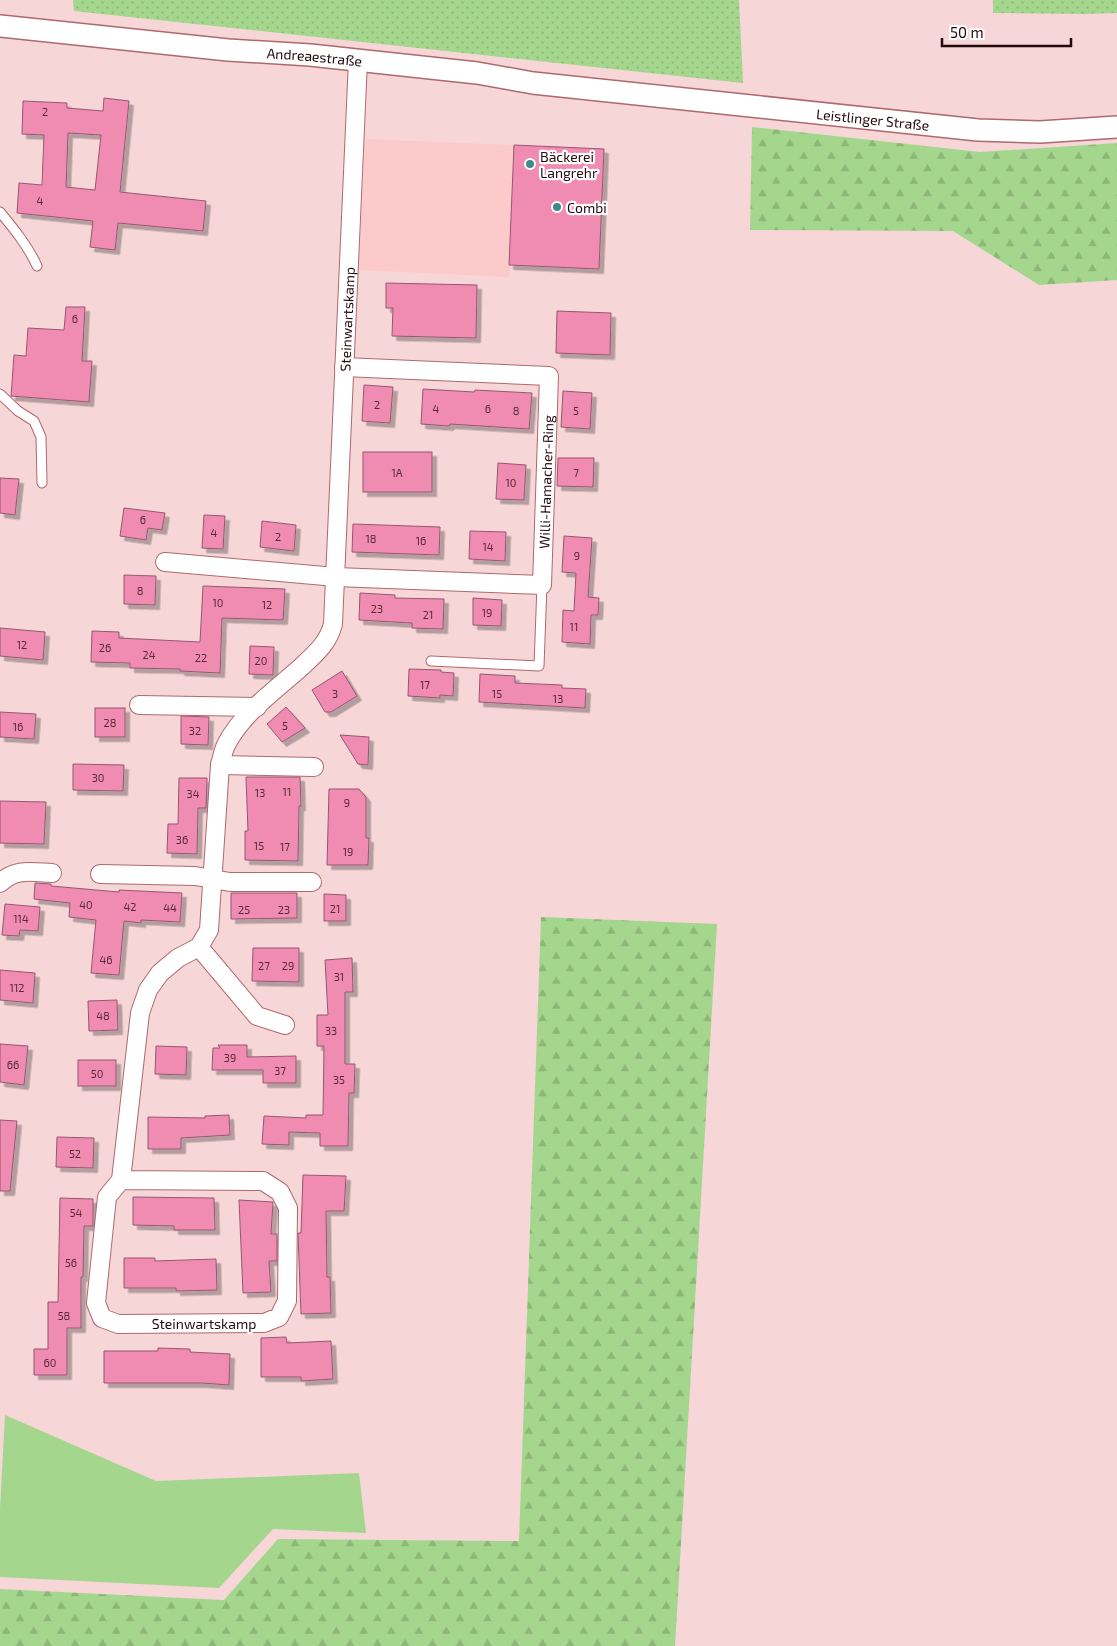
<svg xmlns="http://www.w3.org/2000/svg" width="1117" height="1646" font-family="'Exo 2',sans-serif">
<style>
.built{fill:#fdcacb}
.grass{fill:url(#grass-dots)}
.forest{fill:url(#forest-firs)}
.park{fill:#a4d78d}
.building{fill:#f08bb2;stroke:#96576f;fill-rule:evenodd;filter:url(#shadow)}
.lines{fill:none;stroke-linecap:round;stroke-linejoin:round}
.service-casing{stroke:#ae696d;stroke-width:11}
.minor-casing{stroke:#ae696d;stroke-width:20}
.tertiary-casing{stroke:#ae696d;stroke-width:24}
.service{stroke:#fff;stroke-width:9}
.minor{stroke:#fff;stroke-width:18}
.tertiary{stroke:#fff;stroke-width:21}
.poi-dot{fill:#408889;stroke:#fff;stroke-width:2}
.labels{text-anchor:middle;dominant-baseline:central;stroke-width:4.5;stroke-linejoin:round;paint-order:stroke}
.number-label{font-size:11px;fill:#562a36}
.street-label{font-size:14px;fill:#23090c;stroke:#fff}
.poi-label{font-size:14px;fill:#23090c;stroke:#fff;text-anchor:start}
</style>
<defs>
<pattern id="grass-dots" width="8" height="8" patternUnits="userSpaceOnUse" patternTransform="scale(1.25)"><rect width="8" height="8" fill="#a4d78d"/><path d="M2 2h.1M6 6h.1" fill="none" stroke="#8db778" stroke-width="1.8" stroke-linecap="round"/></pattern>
<pattern id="forest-firs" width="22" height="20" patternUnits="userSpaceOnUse" patternTransform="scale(1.25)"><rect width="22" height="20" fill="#a4d78d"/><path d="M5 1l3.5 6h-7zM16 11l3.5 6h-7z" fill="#8db778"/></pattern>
<filter id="shadow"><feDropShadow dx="4.5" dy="4.5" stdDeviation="0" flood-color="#0004"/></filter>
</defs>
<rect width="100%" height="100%" fill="#f6d6d7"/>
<polygon class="built" points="365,139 604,149 599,269 510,265 509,277 359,270"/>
<g class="grass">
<polygon points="73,0 739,0 743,83 74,11"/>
<polygon points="993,0 1117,0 1117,13 1084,14 993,13"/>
</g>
<g class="forest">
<polygon points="752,127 980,152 1117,143 1117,280 1039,285 953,231 750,230"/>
<polygon points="541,917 717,924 675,1646 0,1646 0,1589 224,1600 278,1539 519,1541"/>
</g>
<polygon class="park" points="5,1415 156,1481 359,1473 366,1533 273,1529 219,1588 0,1577 0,1509"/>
<g class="building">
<path d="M 104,98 L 129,101 L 120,192 L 206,201 L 203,231 L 118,223 L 115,250 L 90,247 L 93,221 L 17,213 L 19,183 L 42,185 L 44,135 L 22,134 L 23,101 L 67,103 L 67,108 L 103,111 ZM 68,133 L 101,135 L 95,190 L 66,187 Z"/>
<polygon points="514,145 604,149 599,269 509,265"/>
<polygon points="386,283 477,285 476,338 392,336 393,308 386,308"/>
<polygon points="66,307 85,307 82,361 92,361 89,402 11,396 14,355 26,356 28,328 64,330"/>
<polygon points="557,311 611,313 610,355 556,353"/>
<polygon points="364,385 393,387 390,423 362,421"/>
<polygon points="423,389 474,392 475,390 532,393 529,429 450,424 449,426 421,424"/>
<polygon points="563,391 592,393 590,429 561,427"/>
<rect x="363" y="452" width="69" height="40"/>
<polygon points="558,458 594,458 593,487 557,486"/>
<polygon points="498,463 526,465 524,500 496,499"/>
<polygon points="0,478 19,479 15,515 0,513"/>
<polygon points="124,508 165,513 162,530 148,528 146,540 120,536"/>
<polygon points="204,515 225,516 223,549 202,548"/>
<polygon points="262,521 296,525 294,551 260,547"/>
<polygon points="353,524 440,527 439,555 352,552"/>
<polygon points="470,531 506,532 505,561 469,559"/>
<polygon points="564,536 592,538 588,597 599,598 598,615 591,615 590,644 562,642 563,610 574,611 576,573 562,572"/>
<polygon points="124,575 156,576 155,605 124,604"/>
<polygon points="203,586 285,589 283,620 222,618 220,673 180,671 180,669 130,668 130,663 91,662 92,631 119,632 119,638 200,642"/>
<polygon points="360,593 395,595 395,598 444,599 443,629 412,628 412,623 359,620"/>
<polygon points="473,598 502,600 501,626 473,625"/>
<polygon points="0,628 45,632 43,660 0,656"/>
<polygon points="250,646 274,647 273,675 249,674"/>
<polygon points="409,669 441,670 441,672 454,673 453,696 440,695 440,698 408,696"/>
<polygon points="342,671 357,696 331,712 325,712 312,690"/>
<polygon points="480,674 515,676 515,683 562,685 562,688 586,689 585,708 479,702"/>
<polygon points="286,707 305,728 282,742 267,724"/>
<rect x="95" y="708" width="30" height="29"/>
<polygon points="0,712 36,714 34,739 0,737"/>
<polygon points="181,716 209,717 208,745 181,744"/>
<polygon points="340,735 369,737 368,765 358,764"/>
<polygon points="73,764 124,765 123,791 73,790"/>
<polygon points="246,777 300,777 301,806 299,806 298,861 245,860 245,831 248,831"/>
<polygon points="179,778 207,778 206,808 198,808 197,854 167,853 168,824 178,824"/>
<polygon points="329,789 359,789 366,797 366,838 369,838 368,865 327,865"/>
<polygon points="0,801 46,802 44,844 0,843"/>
<polygon points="35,883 51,884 51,886 119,892 119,890 182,893 180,922 141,920 141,923 124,921 119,975 91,973 96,920 69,917 70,903 34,899"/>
<polygon points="231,893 297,893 297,918 231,919"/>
<polygon points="324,894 346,895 346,921 324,921"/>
<polygon points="5,904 40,907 38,931 20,930 19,936 2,935"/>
<polygon points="253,948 299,948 299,982 252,981"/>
<polygon points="352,958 353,992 345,992 345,1064 355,1064 354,1093 349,1093 348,1146 320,1146 320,1133 289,1132 289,1145 262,1144 264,1116 306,1118 306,1115 323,1115 324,1046 317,1046 317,1015 328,1015 325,960"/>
<polygon points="0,970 35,973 33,1003 0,1000"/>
<polygon points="117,1000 118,1030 89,1031 88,1001"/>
<polygon points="0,1044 28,1046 24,1085 0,1082"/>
<polygon points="218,1045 247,1045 247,1057 296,1056 296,1083 263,1083 263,1070 212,1070 213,1048 220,1048"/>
<polygon points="156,1046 187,1047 186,1075 155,1074"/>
<rect x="78" y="1060" width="38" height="26"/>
<polygon points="229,1115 230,1135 181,1138 181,1149 148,1149 148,1117 205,1118 205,1116"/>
<polygon points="0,1120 17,1121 10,1191 0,1191"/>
<polygon points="57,1137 94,1138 93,1168 56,1167"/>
<polygon points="303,1175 346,1176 344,1211 326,1211 327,1277 330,1277 331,1313 301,1314 298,1233 301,1233"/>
<polygon points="133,1197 214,1198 215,1230 174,1230 174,1226 133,1225"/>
<polygon points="60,1198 93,1199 93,1226 84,1226 83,1277 81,1277 81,1328 67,1328 67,1375 34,1375 34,1349 48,1349 48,1302 58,1302"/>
<polygon points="239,1200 273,1202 271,1234 277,1234 277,1261 269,1261 271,1292 243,1293"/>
<polygon points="124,1258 155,1258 155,1261 216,1259 217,1290 176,1291 176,1288 124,1288"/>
<polygon points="286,1337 287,1343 331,1341 333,1379 301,1381 301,1377 261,1377 261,1338"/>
<polygon points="158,1348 190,1349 190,1352 230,1354 229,1385 202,1383 104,1383 104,1351 158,1351"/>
</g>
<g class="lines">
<g class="service-casing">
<g id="service">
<path d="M 0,212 C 14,229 28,246 37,266"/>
<polyline points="0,394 18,411 34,421 41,437 42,483"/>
<polyline points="431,661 539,666 542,585"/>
</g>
</g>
<g class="minor-casing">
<g id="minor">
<path id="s1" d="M 165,562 L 336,577 L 542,585 L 549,376 L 344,367"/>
<polyline points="139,705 257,707"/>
<polyline points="220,765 314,767"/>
<polyline points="100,874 195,876 230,882 312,882"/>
<path d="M 0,883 C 16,868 31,872 52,873"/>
<polyline points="199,947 257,1016 285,1025"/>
<path id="s2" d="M 121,1180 L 263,1181 L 280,1192 L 288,1208 L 287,1301 L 279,1317 L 264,1323 L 118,1324 L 102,1318 L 96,1303 L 107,1197 L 121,1180 L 140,1013 L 148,990 L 160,973 L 178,958 L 199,947 L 209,930 L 220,765 C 222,758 223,750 227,743 C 243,713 274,691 299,669 C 314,655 328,644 333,624 L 358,60"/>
</g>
</g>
<g class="tertiary-casing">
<g id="tertiary">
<path id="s3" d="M 0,26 L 228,50 L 310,55 L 477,73 L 533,83 L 978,130 L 1040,132 L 1117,127"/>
</g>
</g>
<use href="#service" class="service"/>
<use href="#minor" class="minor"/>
<use href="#tertiary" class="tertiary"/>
</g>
<g class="poi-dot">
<circle cx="530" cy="164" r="5"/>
<circle cx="557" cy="207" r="5"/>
</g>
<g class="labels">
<g class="number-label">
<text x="45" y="111">2</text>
<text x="40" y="200">4</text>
<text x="75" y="318">6</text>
<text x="377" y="404">2</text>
<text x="436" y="408">4</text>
<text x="488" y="408">6</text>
<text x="516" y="410">8</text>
<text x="576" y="410">5</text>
<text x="397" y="472">1A</text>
<text x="576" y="472">7</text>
<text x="511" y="482">10</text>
<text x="143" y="519">6</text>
<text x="214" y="532">4</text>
<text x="278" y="536">2</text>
<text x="371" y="538">18</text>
<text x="421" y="540">16</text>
<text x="488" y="546">14</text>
<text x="577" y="555">9</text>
<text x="140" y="590">8</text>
<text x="218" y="602">10</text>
<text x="267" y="604">12</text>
<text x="377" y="608">23</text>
<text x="487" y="612">19</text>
<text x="428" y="614">21</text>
<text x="574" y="626">11</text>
<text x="22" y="644">12</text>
<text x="105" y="647">26</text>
<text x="149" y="654">24</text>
<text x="201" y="657">22</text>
<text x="261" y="660">20</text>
<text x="425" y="684">17</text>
<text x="335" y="693">3</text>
<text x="497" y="693">15</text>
<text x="558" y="698">13</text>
<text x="110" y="722">28</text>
<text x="285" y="725">5</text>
<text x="18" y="726">16</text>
<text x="195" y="730">32</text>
<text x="98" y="777">30</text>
<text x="287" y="791">11</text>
<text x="260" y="792">13</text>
<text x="193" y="793">34</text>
<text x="347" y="802">9</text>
<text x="182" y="839">36</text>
<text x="259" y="845">15</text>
<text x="285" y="846">17</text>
<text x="348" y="851">19</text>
<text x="86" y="904">40</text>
<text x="130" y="906">42</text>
<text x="170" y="907">44</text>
<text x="335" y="908">21</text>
<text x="244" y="909">25</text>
<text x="284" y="909">23</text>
<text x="21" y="918">114</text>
<text x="106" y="959">46</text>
<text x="264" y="965">27</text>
<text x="288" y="965">29</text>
<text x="339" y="976">31</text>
<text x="17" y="987">112</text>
<text x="103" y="1015">48</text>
<text x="331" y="1030">33</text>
<text x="230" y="1057">39</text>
<text x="13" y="1064">66</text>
<text x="280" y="1070">37</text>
<text x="97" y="1073">50</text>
<text x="339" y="1079">35</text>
<text x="75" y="1153">52</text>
<text x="76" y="1212">54</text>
<text x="71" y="1262">56</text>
<text x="64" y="1315">58</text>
<text x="50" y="1362">60</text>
</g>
<g class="street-label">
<text stroke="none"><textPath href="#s3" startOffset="316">Andreaestraße</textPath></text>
<text stroke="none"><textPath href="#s3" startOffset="878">Leistlinger Straße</textPath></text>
<text stroke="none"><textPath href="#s2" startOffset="1550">Steinwartskamp</textPath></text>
<text stroke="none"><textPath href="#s1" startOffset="481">Willi-Hamacher-Ring</textPath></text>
<text x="204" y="1323">Steinwartskamp</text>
</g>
<g class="poi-label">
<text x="540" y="156">Bäckerei<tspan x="540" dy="16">Langrehr</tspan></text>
<text x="567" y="207">Combi</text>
</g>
</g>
<path d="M942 38v8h129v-8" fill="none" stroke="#23090c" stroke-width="2.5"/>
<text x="950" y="38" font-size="15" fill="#23090c" stroke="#ffffff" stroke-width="4" paint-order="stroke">50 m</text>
</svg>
